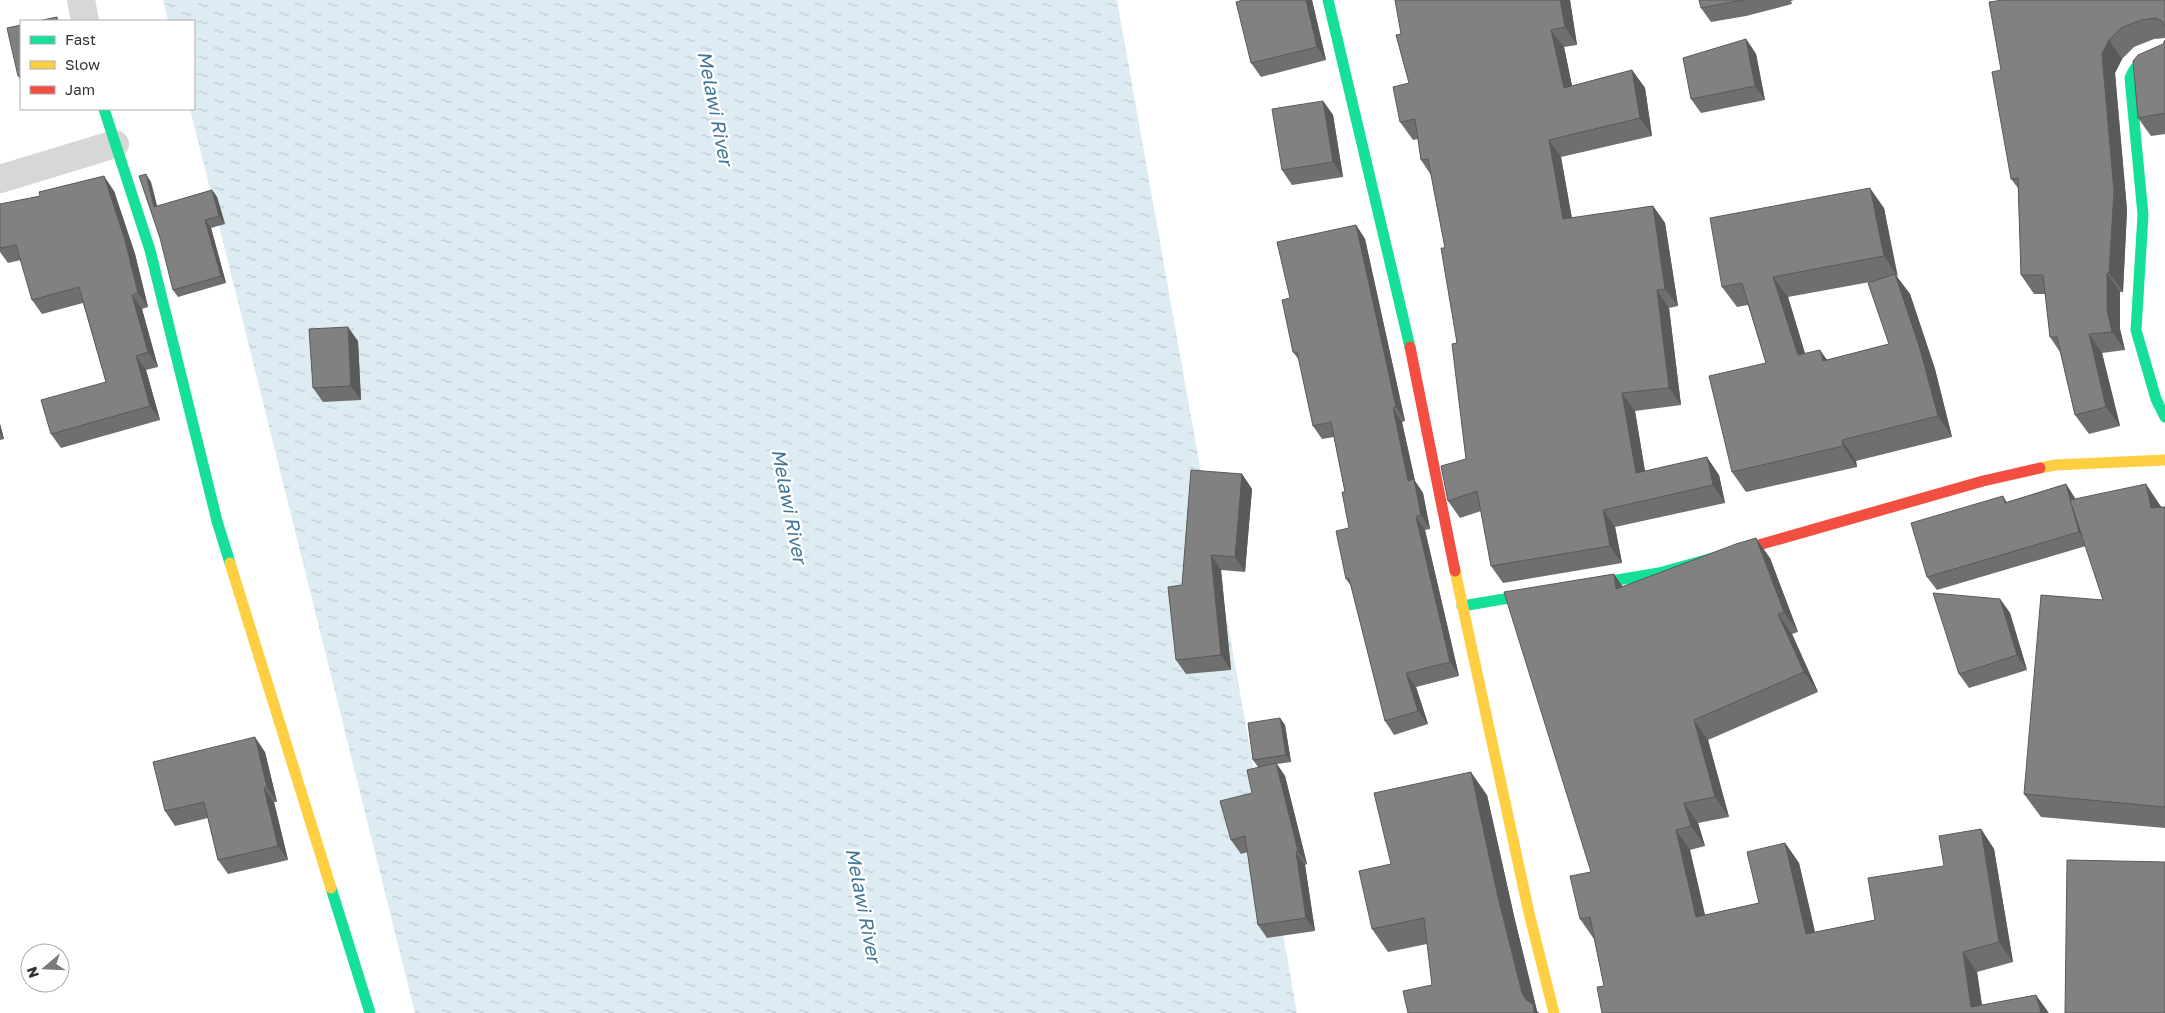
<svg xmlns="http://www.w3.org/2000/svg" width="2165" height="1013" font-family="'Golos Text',sans-serif">
<style>
.water{fill:url(#water-ripples)}
.lines{fill:none;stroke-linecap:round;stroke-linejoin:round}
.street{stroke:#d7d7d7;stroke-width:28}
.fast{stroke:#16e098;stroke-width:11}
.slow{stroke:#ffcf43;stroke-width:11}
.jam{stroke:#f24e42;stroke-width:11}
.wall{fill:#6f6f6f;fill-rule:evenodd}
.shaded-wall{fill:#5a5a5a}
.building{fill:#818181;stroke:#5a5a5a}
.labels{text-anchor:middle;dominant-baseline:central;stroke-width:5;stroke-linejoin:round;paint-order:stroke}
.water-label{font-size:19px;font-style:italic;fill:#3f7597;stroke:#fff}
</style>
<defs>
<pattern id="water-ripples" width="26" height="14" patternUnits="userSpaceOnUse" patternTransform="scale(1.25)"><rect width="26" height="14" fill="#ddebf3"/><path d="M2 4q2-2 4 0t4 0M15 11q2-2 4 0t4 0" fill="none" stroke="#becad1"/></pattern>
</defs>
<rect width="100%" height="100%" fill="#fff"/>
<polygon class="water" points="163,0 1117,0 1297,1013 415,1013 190,109 194,109 194,21 168,21"/>
<g class="lines">
<g class="street">
<polyline points="81,0 85,21"/>
<polyline points="0,179 115,144"/>
</g>
<g class="fast">
<polyline points="1328,0 1410,347"/>
<path d="M 2165,52 C 2149,57 2136,61 2130,78 L 2143,215 L 2136,330 L 2156,399 L 2165,417"/>
<polyline points="104,109 150,250 217,521 230,563"/>
<polyline points="1462,606 1659,573 1720,556"/>
<polyline points="331,888 370,1013"/>
</g>
<g class="slow">
<polyline points="2040,468 2055,465 2165,460"/>
<polyline points="230,563 331,888"/>
<polyline points="1455,571 1529,913 1554,1013"/>
</g>
<g class="jam">
<polyline points="1410,347 1455,571"/>
<polyline points="1720,556 1983,481 2040,468"/>
</g>
</g>
<g class="wall">
<polygon points="1243,0 1312,0 1326,60 1261,77 1251,63"/>
<polygon points="1570,0 1577,45 1564,47 1572,86 1632,70 1645,88 1652,136 1561,157 1572,218 1653,206 1665,223 1678,306 1669,308 1681,405 1635,411 1645,471 1719,475 1725,503 1615,527 1622,563 1503,583 1491,566 1481,511 1460,518 1448,501 1466,459 1457,343 1445,248 1431,175 1421,160 1418,139 1413,140 1400,122 1409,83"/>
<polygon points="1699,0 1794,0 1791,1 1792,4 1746,16 1711,22 1701,8"/>
<polygon points="2165,0 2165,38 2154,39 2134,47 2122,59 2115,73 2127,210 2123,292 2120,292 2120,329 2125,350 2102,353 2120,426 2089,434 2075,415 2060,352 2050,337 2045,294 2034,294 2021,275 2018,188 2011,179 2001,70"/>
<polygon points="21,25 21,81 18,76"/>
<polygon points="1746,39 1756,54 1765,100 1701,113 1691,99"/>
<polygon points="2165,40 2165,134 2151,136 2138,118 2163,44"/>
<polygon points="1323,101 1333,115 1343,177 1292,185 1282,170"/>
<polygon points="151,182 157,206 212,190 217,197 225,224 211,228 226,283 178,297 173,290"/>
<polygon points="114,191 135,254 148,307 142,309 158,367 146,370 160,420 61,448 51,434 106,382 83,303 42,314 32,300 21,260 8,263 0,252 0,204"/>
<path d="M 1884,208 L 1897,277 L 1910,294 L 1935,369 L 1952,437 L 1856,461 L 1857,467 L 1746,492 L 1732,472 L 1766,363 L 1748,305 L 1737,307 L 1722,287 ZM 1870,282 L 1889,344 L 1827,360 L 1805,354 L 1788,297 Z"/>
<polygon points="1356,225 1365,239 1405,421 1402,422 1415,481 1423,493 1430,529 1425,530 1459,676 1416,687 1428,724 1394,735 1385,721 1351,586 1346,579 1349,528 1345,492 1334,437 1322,439 1313,426 1299,360 1293,352 1290,298"/>
<polygon points="358,341 361,400 323,402 313,388"/>
<polygon points="0,424 4,439 0,440"/>
<polygon points="1242,474 1252,489 1245,572 1221,570 1231,670 1186,674 1176,660 1182,585"/>
<polygon points="2066,484 2075,499 2165,507 2165,828 2041,817 2024,794 2103,600 2086,546 1937,590 1927,577 2003,496 2007,502"/>
<polygon points="1770,558 1798,632 1792,634 1818,692 1708,740 1729,817 1698,823 1705,846 1690,850 1705,915 1759,903 1785,843 1799,863 1815,932 1875,920 1944,866 1981,829 1994,849 2013,962 1977,972 1982,1005 2049,1013 1604,986 1594,939 1580,919 1591,872 1623,587"/>
<polygon points="2000,599 2010,613 2027,670 1969,688 1959,674"/>
<polygon points="1280,718 1285,725 1291,762 1277,764 1285,776 1307,864 1305,865 1315,931 1267,938 1258,925 1248,852 1241,854 1231,840 1252,793 1258,767 1253,760"/>
<polygon points="265,752 277,802 274,802 288,860 228,874 218,860 208,818 175,826 165,811"/>
<polygon points="1487,795 1514,916 1537,1011 1539,1013 1408,1013 1432,985 1427,944 1388,952 1372,929 1391,864"/>
</g>
<g class="shaded-wall">
<polygon points="1306,0 1312,0 1326,60 1317,47"/>
<polygon points="1560,0 1570,0 1577,45 1565,27"/>
<polygon points="1551,30 1564,47 1576,105 1564,88"/>
<polygon points="1746,39 1756,54 1765,100 1755,86"/>
<polygon points="2109,40 2122,59 2115,73 2127,210 2123,292 2109,273 2102,54"/>
<polygon points="1632,70 1645,88 1652,136 1640,118"/>
<polygon points="1323,101 1333,115 1343,177 1333,162"/>
<polygon points="1549,140 1561,157 1575,237 1563,219"/>
<polygon points="146,174 151,182 159,214 154,207"/>
<polygon points="104,176 114,191 135,254 148,307 138,293"/>
<polygon points="1870,188 1884,208 1898,277 1884,256"/>
<polygon points="212,190 217,197 225,224 219,216"/>
<polygon points="1653,206 1665,223 1678,306 1665,289"/>
<polygon points="205,220 211,228 226,283 221,276"/>
<polygon points="1356,225 1365,239 1405,421 1396,407"/>
<polygon points="2107,273 2120,292 2120,329 2125,350 2112,332 2107,310"/>
<polygon points="1895,274 1910,294 1935,369 1952,437 1938,416"/>
<polygon points="1773,277 1788,297 1812,376 1798,355"/>
<polygon points="1657,290 1669,308 1681,405 1669,388"/>
<polygon points="132,295 142,309 158,367 148,352"/>
<polygon points="348,327 358,341 361,400 351,386"/>
<polygon points="2089,334 2102,353 2120,426 2106,407"/>
<polygon points="1820,350 1835,371 1823,361"/>
<polygon points="136,356 146,370 160,420 150,406"/>
<polygon points="1622,393 1635,411 1648,490 1636,473"/>
<polygon points="1393,408 1402,422 1415,481 1423,493 1430,529 1421,515 1408,481"/>
<polygon points="0,424 4,439 0,433"/>
<polygon points="1842,440 1856,461 1857,467 1843,446"/>
<polygon points="1707,457 1719,475 1725,503 1713,485"/>
<polygon points="1242,474 1252,489 1245,572 1235,557"/>
<polygon points="2066,484 2075,498 2089,545 2079,532"/>
<polygon points="2146,484 2162,508 2151,508"/>
<polygon points="1603,510 1615,527 1622,563 1610,546"/>
<polygon points="1416,517 1425,530 1459,676 1450,662"/>
<polygon points="1756,538 1770,558 1798,632 1784,612"/>
<polygon points="1211,555 1221,570 1231,670 1221,655"/>
<polygon points="1614,574 1628,594 1616,589"/>
<polygon points="2000,599 2010,613 2027,670 2017,655"/>
<polygon points="1778,614 1792,634 1818,692 1804,672"/>
<polygon points="1406,673 1416,687 1428,724 1418,711"/>
<polygon points="1280,718 1285,725 1291,762 1286,755"/>
<polygon points="1694,720 1708,740 1729,817 1715,797"/>
<polygon points="255,737 265,752 277,802 267,787"/>
<polygon points="1276,763 1285,776 1307,864 1298,851"/>
<polygon points="1471,772 1487,795 1514,916 1537,1011 1539,1013 1534,1013 1522,993 1497,893"/>
<polygon points="264,788 274,802 288,860 278,846"/>
<polygon points="1684,803 1698,823 1705,846 1691,826"/>
<polygon points="1981,829 1994,849 2013,962 1999,942"/>
<polygon points="1676,830 1690,850 1710,937 1696,917"/>
<polygon points="1785,843 1799,863 1820,954 1806,934"/>
<polygon points="1296,852 1305,865 1315,931 1306,918"/>
<polygon points="1963,952 1977,972 1983,1013 1971,1007"/>
<polygon points="2036,995 2049,1013 2041,1013"/>
</g>
<g class="building">
<polygon points="1243,0 1306,0 1317,47 1251,63 1236,2"/>
<polygon points="1395,0 1560,0 1565,27 1551,30 1564,88 1632,70 1640,118 1549,140 1563,219 1653,206 1665,289 1657,290 1669,388 1622,393 1636,473 1707,457 1713,485 1603,510 1610,546 1491,566 1477,491 1448,501 1441,466 1466,459 1452,344 1457,343 1441,248 1445,248 1428,159 1421,160 1415,119 1400,122 1393,87 1409,83 1396,35 1401,34"/>
<polygon points="1699,0 1743,0 1701,8"/>
<polygon points="2003,0 2165,0 2165,26 2162,21 2156,18 2141,20 2121,28 2109,40 2102,54 2114,191 2109,273 2107,273 2107,310 2112,332 2089,334 2106,407 2075,415 2057,337 2050,337 2043,275 2021,275 2018,178 2011,179 1992,72 2001,70 1989,2"/>
<polygon points="57,17 58,21 38,21"/>
<polygon points="21,25 21,76 18,76 7,28"/>
<polygon points="1746,39 1755,86 1691,99 1683,58"/>
<polygon points="2165,40 2165,113 2138,118 2133,61 2138,55 2163,44"/>
<polygon points="1323,101 1333,162 1282,170 1272,109"/>
<polygon points="146,174 154,207 212,190 219,216 205,220 221,276 173,290 160,238 139,176"/>
<polygon points="104,176 125,240 138,293 132,295 148,352 136,356 150,406 51,434 41,400 106,382 79,287 32,300 16,245 0,248 0,204 40,196 39,192"/>
<polygon points="1870,188 1884,256 1773,277 1798,355 1820,350 1823,361 1889,344 1868,283 1895,274 1920,349 1938,416 1842,440 1843,446 1732,472 1709,376 1766,363 1742,283 1722,287 1710,218"/>
<polygon points="1356,225 1396,407 1393,408 1408,481 1414,479 1421,515 1416,517 1450,662 1406,673 1418,711 1385,721 1349,578 1346,579 1336,531 1349,528 1342,492 1345,492 1331,422 1313,426 1297,352 1293,352 1282,300 1290,298 1277,242"/>
<polygon points="348,327 351,386 313,388 309,329"/>
<polygon points="1191,470 1242,474 1235,557 1211,555 1221,655 1176,660 1168,587 1182,585"/>
<polygon points="2066,484 2079,532 1927,577 1911,523 2003,496 2005,503"/>
<polygon points="2146,484 2151,508 2165,507 2165,807 2024,794 2041,595 2103,600 2070,500"/>
<polygon points="1756,538 1784,612 1778,614 1804,672 1694,720 1715,797 1684,803 1691,826 1676,830 1696,917 1759,903 1747,852 1785,843 1806,934 1875,920 1868,878 1944,866 1939,836 1981,829 1999,942 1963,952 1971,1007 2036,995 2041,1013 1602,1013 1597,987 1604,986 1590,917 1580,919 1570,876 1591,872 1504,592 1614,574 1616,589 1736,544"/>
<polygon points="1933,593 2000,599 2017,655 1959,674"/>
<polygon points="1280,718 1286,755 1253,760 1248,723"/>
<polygon points="255,737 267,787 264,788 278,846 218,860 204,802 165,811 153,762"/>
<polygon points="1276,763 1298,851 1296,852 1306,918 1258,925 1245,836 1231,840 1220,801 1252,793 1247,770"/>
<polygon points="1471,772 1497,893 1522,993 1526,1000 1533,1004 1534,1013 1408,1013 1403,991 1432,985 1424,918 1372,929 1359,871 1391,864 1374,793"/>
<polygon points="2067,860 2165,862 2165,1013 2065,1013"/>
</g>
<g class="labels">
<g class="water-label">
<text transform="translate(716 108) rotate(79)">Melawi River</text>
<text transform="translate(790 506) rotate(79)">Melawi River</text>
<text transform="translate(864 905) rotate(79)">Melawi River</text>
</g>
</g>
<rect x="20" y="20" width="175" height="90" fill="#ffffff" stroke="#adadad"/>
<rect x="30" y="36" width="25" height="8" fill="#16e098" stroke="#adadad"/>
<text x="65" y="45" font-size="15" fill="#333333">Fast</text>
<rect x="30" y="61" width="25" height="8" fill="#ffcf43" stroke="#adadad"/>
<text x="65" y="70" font-size="15" fill="#333333">Slow</text>
<rect x="30" y="86" width="25" height="8" fill="#f24e42" stroke="#adadad"/>
<text x="65" y="95" font-size="15" fill="#333333">Jam</text>
<g transform="translate(45 968) rotate(251)"><circle r="24" fill="#ffffff" stroke="#adadad"/>
<path d="M0-4L9 19L0 12L-9 19Z" fill="#7a7a7a"/>
<text y="-8" font-size="14" font-weight="bold" text-anchor="middle" fill="#333333">N</text>
</g>
</svg>
